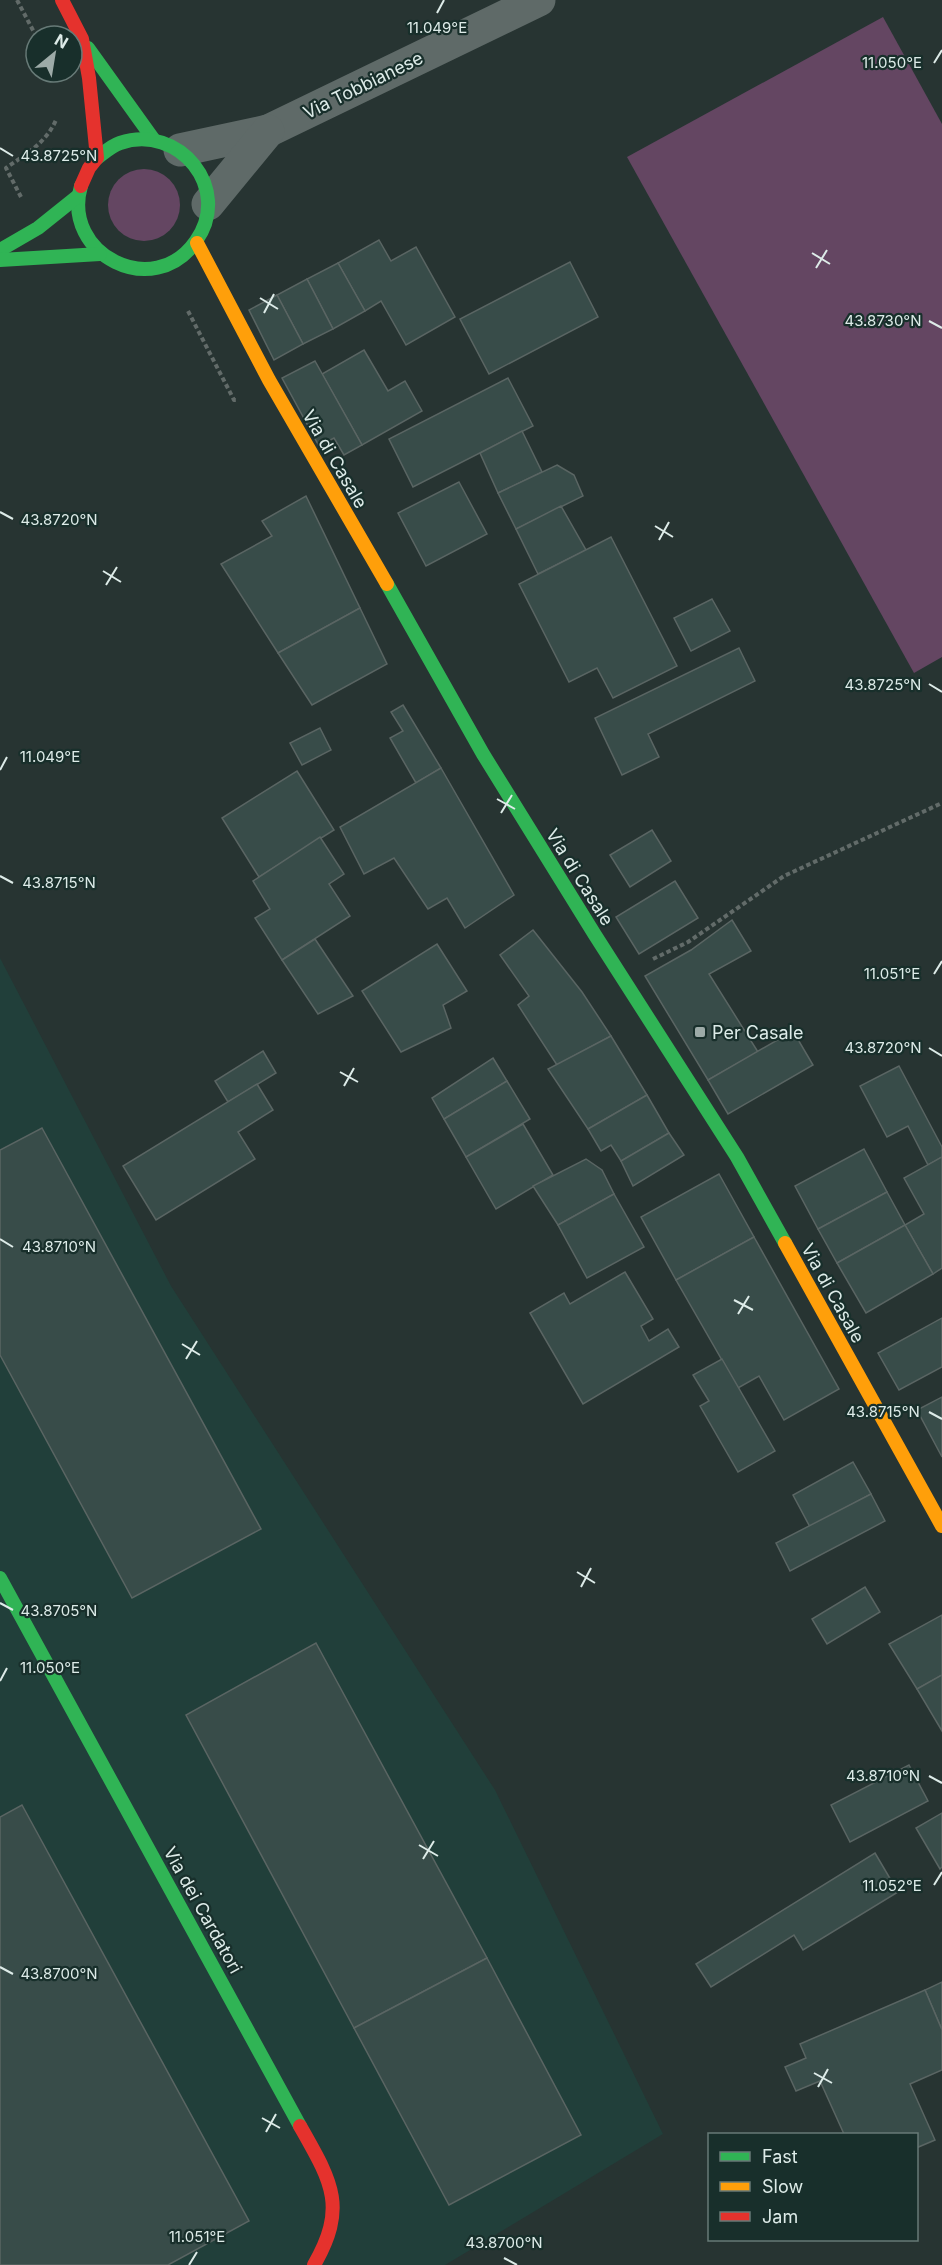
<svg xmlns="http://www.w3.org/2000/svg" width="942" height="2265" font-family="Inter,sans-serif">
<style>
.built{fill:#213f3a}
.green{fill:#644662}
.building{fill:#384c49;stroke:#5a6563;stroke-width:1.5}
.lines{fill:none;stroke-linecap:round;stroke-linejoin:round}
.path{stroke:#626b69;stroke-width:4;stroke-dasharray:4.5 3;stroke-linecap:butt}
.street{stroke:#5f6a68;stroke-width:33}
.fast{stroke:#30b455;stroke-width:14}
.slow{stroke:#ff9f0a;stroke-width:14}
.jam{stroke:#e5322d;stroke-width:14}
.ticks{fill:none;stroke:#ddebe8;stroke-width:2}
.poi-dot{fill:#9daba8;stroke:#182f2b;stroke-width:2}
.labels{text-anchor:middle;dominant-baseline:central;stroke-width:4.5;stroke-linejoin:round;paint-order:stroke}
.street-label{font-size:18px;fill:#ddebe8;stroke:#182f2b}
.poi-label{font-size:18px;fill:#ddebe8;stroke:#182f2b;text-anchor:start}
.ticks-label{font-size:15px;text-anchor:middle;fill:#ddebe8;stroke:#182f2b;stroke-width:4.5;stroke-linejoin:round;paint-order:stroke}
</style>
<rect width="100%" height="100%" fill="#273432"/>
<polygon class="built" points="0,958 171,1286 495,1790 663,2134 445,2265 0,2265"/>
<g class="green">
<polygon points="883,17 942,124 942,657 914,673 627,157"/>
<circle cx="144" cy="205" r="36"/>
</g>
<g class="building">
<polygon points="379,240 391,261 416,247 455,317 406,345 381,301 365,311 338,263"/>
<polygon points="570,262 598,317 489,374 460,319"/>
<polygon points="338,263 365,311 333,329 307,279"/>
<polygon points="307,279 333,329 303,344 277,295"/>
<polygon points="277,295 303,344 274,360 249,310"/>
<polygon points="364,350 388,391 405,381 422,411 362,445 322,374"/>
<polygon points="315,361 362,445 344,455 334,438 319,446 282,378"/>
<polygon points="508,378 533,426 413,487 389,439"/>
<polygon points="522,431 542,472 498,493 480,453"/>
<polygon points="557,465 574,475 583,496 516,529 498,493"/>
<polygon points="459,482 487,534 426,566 398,513"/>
<polygon points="306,496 360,608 278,653 221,564 272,536 262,521"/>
<polygon points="561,506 586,550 538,574 516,529"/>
<polygon points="611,537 677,666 613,698 597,668 569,682 519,584"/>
<polygon points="712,599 730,631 691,651 674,618"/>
<polygon points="360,608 387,664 312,705 278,653"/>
<polygon points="739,648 755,681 648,734 659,757 622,775 595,718"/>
<polygon points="403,705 441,768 416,783 390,738 403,731 391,712"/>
<polygon points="320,728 331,750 302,765 290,743"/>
<polygon points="441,768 514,895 465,928 447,898 428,909 394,858 364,874 340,827"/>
<polygon points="297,771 334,830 259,877 222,818"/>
<polygon points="652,830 671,861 630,887 610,855"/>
<polygon points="320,837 344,874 329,884 350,916 282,960 255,918 270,909 253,881"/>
<polygon points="675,881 698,918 639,954 616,917"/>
<polygon points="732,920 751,951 709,974 758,1052 708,1080 645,976 691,950"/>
<polygon points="533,930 582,992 611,1036 557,1065 518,1005 529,996 500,955"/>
<polygon points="315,939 353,996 318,1014 282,960"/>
<polygon points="437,944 467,991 443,1005 451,1028 401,1052 362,991"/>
<polygon points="793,1031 813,1065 728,1114 708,1080"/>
<polygon points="611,1036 647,1095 588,1129 548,1069"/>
<polygon points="263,1051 276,1073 228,1102 215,1081"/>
<polygon points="493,1058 507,1081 444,1119 432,1098"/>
<polygon points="899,1066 942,1147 942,1157 928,1165 908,1126 887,1137 860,1086"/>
<polygon points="507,1081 530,1119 466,1157 444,1119"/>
<polygon points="257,1084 273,1110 238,1132 255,1159 156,1220 123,1166"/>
<polygon points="647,1095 669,1133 621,1161 611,1145 601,1151 588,1129"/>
<polygon points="523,1124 553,1175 496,1209 466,1157"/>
<polygon points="42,1128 261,1529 132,1598 0,1355 0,1150"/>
<polygon points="669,1133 684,1155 633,1186 621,1161"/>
<polygon points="864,1149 887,1192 818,1229 795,1186"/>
<polygon points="942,1157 942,1268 933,1274 905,1225 924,1214 904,1178"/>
<polygon points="586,1159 602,1170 614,1194 558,1225 533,1186"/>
<polygon points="719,1174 754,1237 676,1280 641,1217"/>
<polygon points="887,1192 905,1225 837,1263 818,1229"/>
<polygon points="614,1194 644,1247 587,1278 558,1225"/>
<polygon points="905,1225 933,1274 866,1313 837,1263"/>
<polygon points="754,1237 839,1389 784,1420 759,1376 738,1388 676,1280"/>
<polygon points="625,1272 653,1319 641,1326 649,1341 668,1329 679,1347 583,1404 530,1313 564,1293 570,1304"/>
<polygon points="942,1318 942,1367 899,1390 878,1353"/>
<polygon points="722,1359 775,1451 738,1472 700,1406 709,1401 693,1375"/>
<polygon points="942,1397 942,1457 917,1410"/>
<polygon points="853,1462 871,1494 810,1527 793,1495"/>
<polygon points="871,1494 885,1521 790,1571 776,1543"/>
<polygon points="865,1587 880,1612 827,1644 812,1619"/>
<polygon points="942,1615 942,1675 917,1689 889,1644"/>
<polygon points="316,1643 487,1958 354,2028 186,1715"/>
<polygon points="942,1675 942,1731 917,1689"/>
<polygon points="909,1765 928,1801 850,1842 831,1805"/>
<polygon points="22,1805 249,2221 168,2265 0,2265 0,1817"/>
<polygon points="942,1813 942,1867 940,1869 916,1828"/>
<polygon points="875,1853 898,1892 803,1950 794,1935 711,1987 696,1964"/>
<polygon points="487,1958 581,2135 449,2205 354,2028"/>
<polygon points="942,1982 942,2030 925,1990"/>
<polygon points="925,1990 942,2030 942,2070 910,2084 935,2140 916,2148 916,2134 844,2134 820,2081 796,2091 785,2067 806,2058 800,2044"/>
</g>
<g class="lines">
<g class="path">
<polyline points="17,0 36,36"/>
<path d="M 21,197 L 6,168 C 26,154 46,143 56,120"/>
<polyline points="188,311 234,400 238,400"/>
<polyline points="653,959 688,942 784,876 942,803"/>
</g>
<g class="street">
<polyline points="180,150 268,131 539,0"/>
<polyline points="208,204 268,131"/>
</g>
<g class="fast">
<polyline points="88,48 154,140"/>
<path d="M 81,186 C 61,254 154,302 196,241 C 233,189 179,123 120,143 C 111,146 104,153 97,158"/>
<polyline points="0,250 38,228 78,196"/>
<polyline points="0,260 100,254"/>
<polyline points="387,584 483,754 595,935 737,1157 785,1243"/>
<polyline points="0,1578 300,2126"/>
</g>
<g class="slow">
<polyline points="197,243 269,380 387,584"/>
<polyline points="785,1243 942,1526"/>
</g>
<g class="jam">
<polyline points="62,0 82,39 89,78 97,158 89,168 81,186"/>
<path d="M 300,2126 C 331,2181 348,2206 314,2265"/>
</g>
</g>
<path class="ticks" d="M 437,13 L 444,0M 934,63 L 942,50M 0,148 L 13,156M 812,253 L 830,264M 816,268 L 827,250M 260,298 L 278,309M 264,313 L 274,294M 929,321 L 942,328M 0,512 L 13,519M 655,526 L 673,537M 659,540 L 669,522M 103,571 L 121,582M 106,585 L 117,567M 929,684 L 942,692M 0,770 L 7,757M 497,799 L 515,809M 501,813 L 512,795M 0,876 L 13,883M 934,974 L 942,961M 929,1048 L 942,1056M 340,1072 L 358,1082M 344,1086 L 354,1068M 0,1239 L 13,1247M 734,1300 L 753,1310M 738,1314 L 749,1296M 182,1344 L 200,1355M 186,1359 L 197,1341M 929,1412 L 942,1419M 577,1572 L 595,1583M 581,1587 L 591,1568M 0,1603 L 13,1610M 0,1681 L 7,1668M 929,1776 L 942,1783M 419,1845 L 438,1856M 423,1859 L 434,1841M 934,1885 L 942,1872M 0,1967 L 13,1974M 814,2073 L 832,2083M 818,2087 L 828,2069M 262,2118 L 280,2128M 266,2132 L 276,2114M 504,2258 L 517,2265M 189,2265 L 197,2252"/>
<rect class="poi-dot" x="694" y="1026" width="12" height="12" rx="3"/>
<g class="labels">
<g class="street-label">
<text transform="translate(363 85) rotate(-26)">Via Tobbianese</text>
<text transform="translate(335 459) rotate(60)">Via di Casale</text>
<text transform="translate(580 877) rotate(58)">Via di Casale</text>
<text transform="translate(833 1293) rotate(61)">Via di Casale</text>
<text transform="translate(203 1910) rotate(61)">Via dei Cardatori</text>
</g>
<g class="poi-label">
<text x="712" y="1032">Per Casale</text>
</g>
</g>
<g class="ticks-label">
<text x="437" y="33">11.049°E</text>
<text x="892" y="68">11.050°E</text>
<text x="59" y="161">43.8725°N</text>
<text x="883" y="326">43.8730°N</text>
<text x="59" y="525">43.8720°N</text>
<text x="883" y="690">43.8725°N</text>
<text x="50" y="762">11.049°E</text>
<text x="59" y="888">43.8715°N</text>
<text x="892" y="979">11.051°E</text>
<text x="883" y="1053">43.8720°N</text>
<text x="59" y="1252">43.8710°N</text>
<text x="883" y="1417">43.8715°N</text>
<text x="59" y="1616">43.8705°N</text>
<text x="50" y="1673">11.050°E</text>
<text x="883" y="1781">43.8710°N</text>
<text x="892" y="1891">11.052°E</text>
<text x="59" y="1979">43.8700°N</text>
<text x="197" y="2242">11.051°E</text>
<text x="504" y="2248">43.8700°N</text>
</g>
<rect x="708" y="2133" width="210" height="108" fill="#182f2b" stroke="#677a77" stroke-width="1.5"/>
<rect x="720" y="2152" width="30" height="9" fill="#30b455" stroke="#677a77" stroke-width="1.5"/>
<text x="762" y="2163" font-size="18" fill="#ddebe8">Fast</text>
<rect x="720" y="2182" width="30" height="9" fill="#ff9f0a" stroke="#677a77" stroke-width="1.5"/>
<text x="762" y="2193" font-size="18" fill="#ddebe8">Slow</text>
<rect x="720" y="2212" width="30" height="9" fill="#e5322d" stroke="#677a77" stroke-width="1.5"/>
<text x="762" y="2223" font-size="18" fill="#ddebe8">Jam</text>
<g transform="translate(54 54) rotate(30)"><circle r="28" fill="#182f2b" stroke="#677a77" stroke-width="1.5"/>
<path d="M0-4.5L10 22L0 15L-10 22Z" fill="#9daba8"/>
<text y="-9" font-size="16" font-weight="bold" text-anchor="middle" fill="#ddebe8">N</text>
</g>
</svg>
